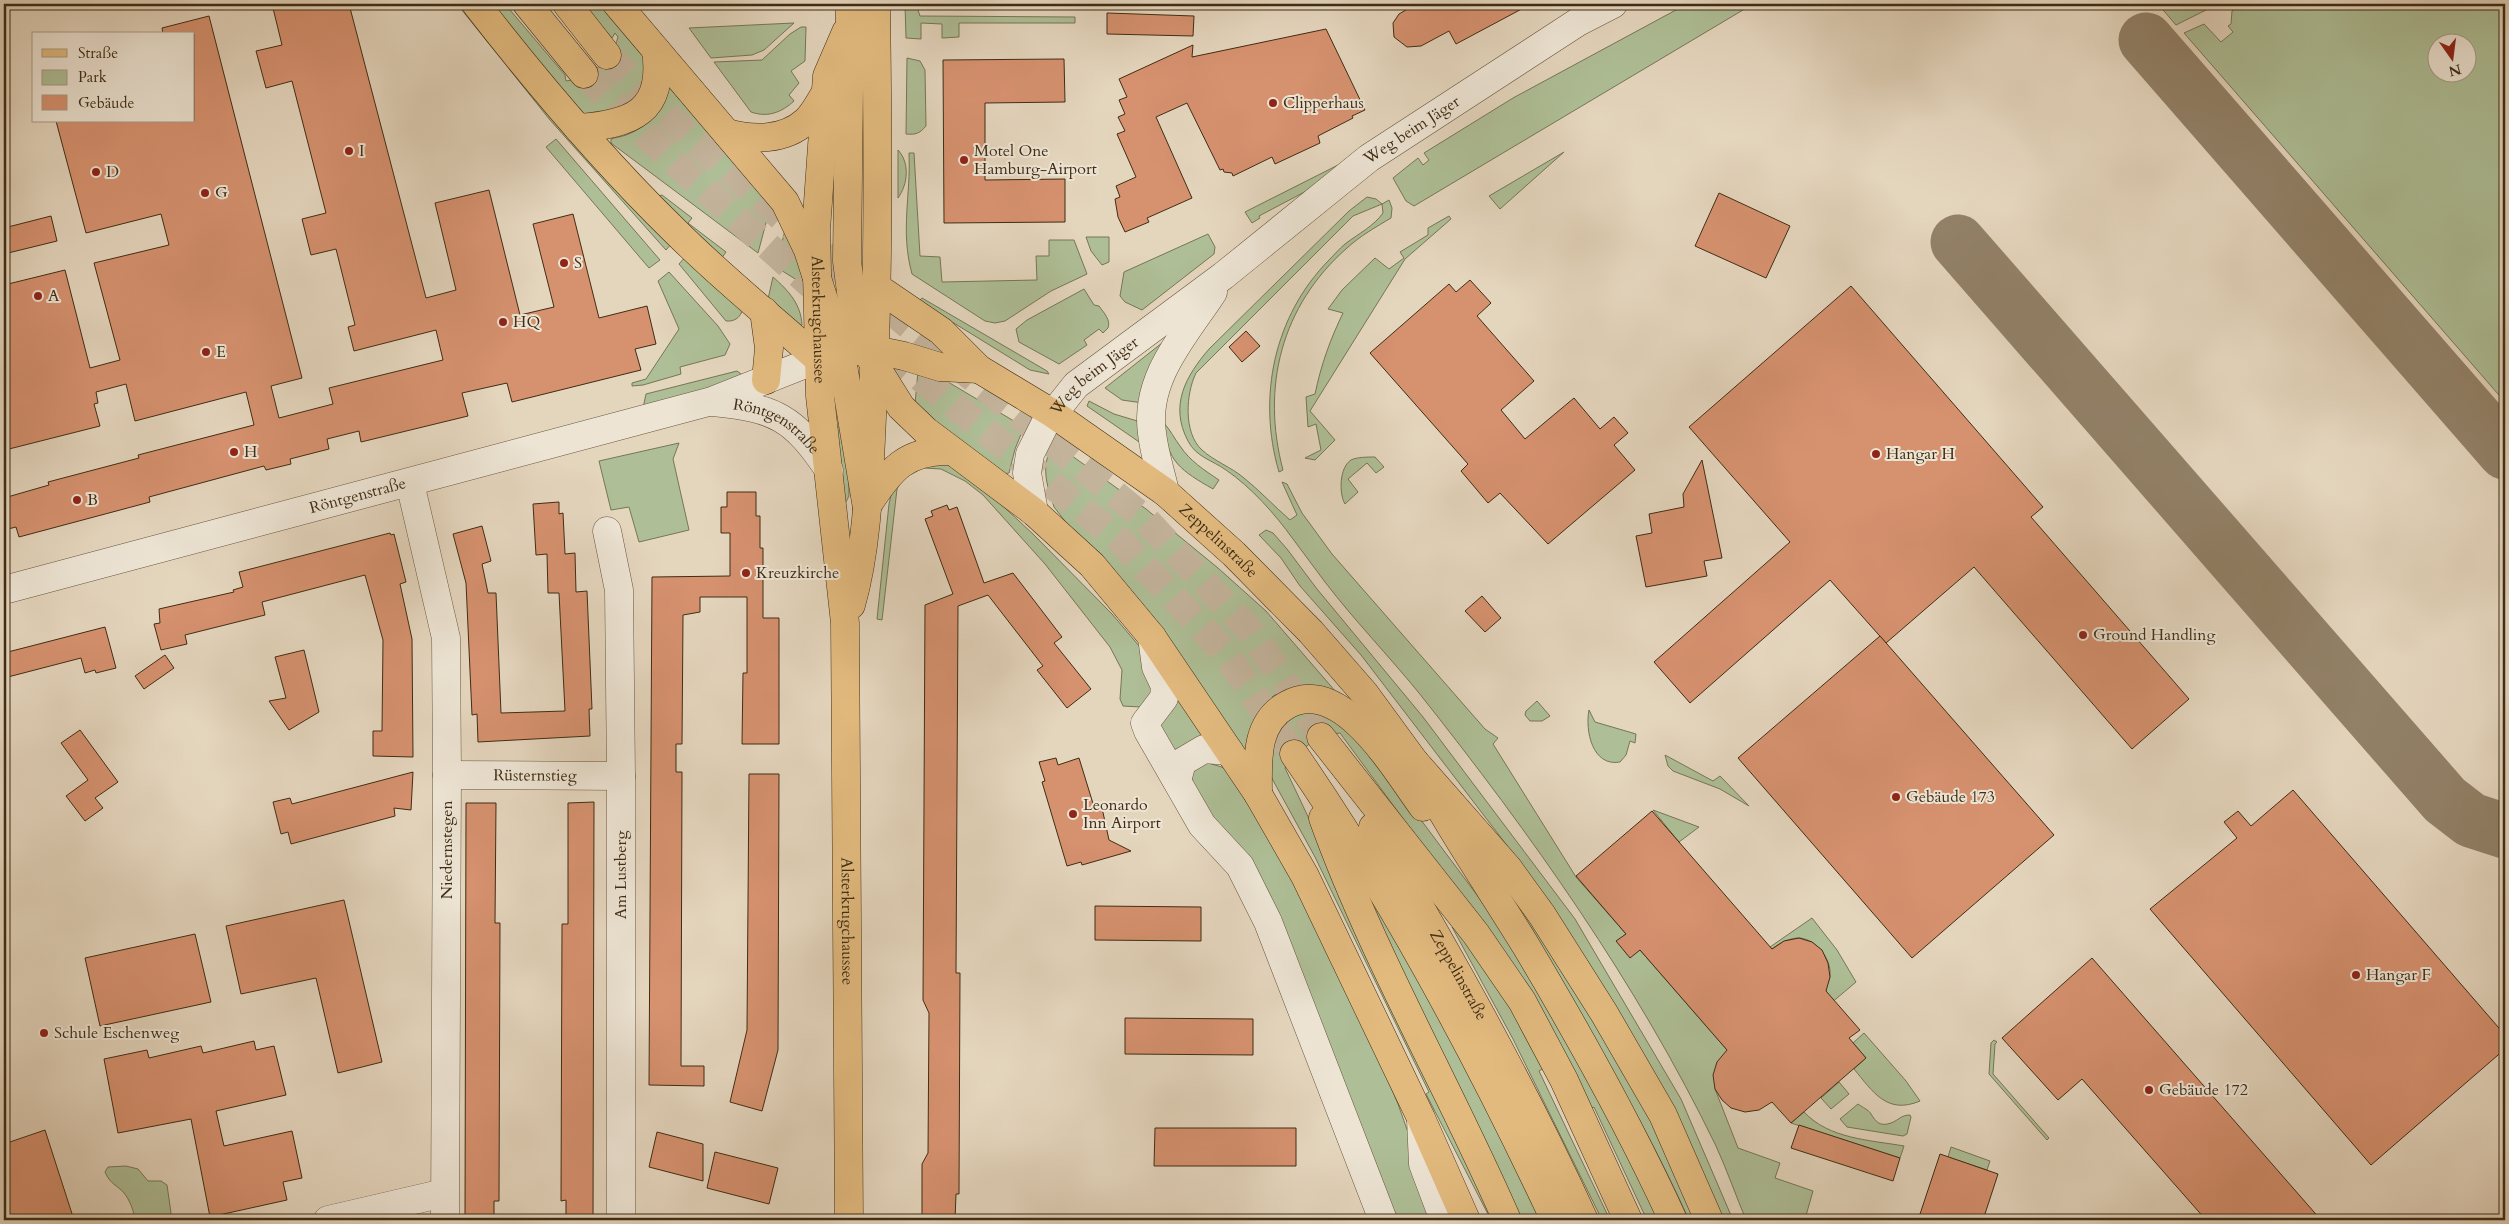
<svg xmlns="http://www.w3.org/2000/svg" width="2509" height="1224" font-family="Cardo,serif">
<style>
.green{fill:#aebe96;stroke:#767655;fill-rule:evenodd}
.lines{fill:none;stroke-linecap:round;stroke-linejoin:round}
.taxiway{stroke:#928168;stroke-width:55}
.building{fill:#d6916f;stroke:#3f2d14}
.highway-tunnel{stroke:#c3b39b;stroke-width:28;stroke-dasharray:28 14;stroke-linecap:butt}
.minor-casing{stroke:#68573e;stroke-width:29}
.major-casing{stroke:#3f2d14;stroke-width:29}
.highway-casing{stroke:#3f2d14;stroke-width:29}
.minor{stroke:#ede4d4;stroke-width:28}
.major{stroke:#e2ba7e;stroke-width:28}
.highway{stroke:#e2ba7e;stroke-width:28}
.poi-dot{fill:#8f2418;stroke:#ede4d4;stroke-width:2}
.labels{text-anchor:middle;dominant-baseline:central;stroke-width:4;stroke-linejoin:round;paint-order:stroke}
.poi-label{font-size:16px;fill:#3f2d14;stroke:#ede4d4;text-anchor:start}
.street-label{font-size:16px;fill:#3f2d14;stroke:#ede4d4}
</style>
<rect width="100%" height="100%" fill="#e4d5bd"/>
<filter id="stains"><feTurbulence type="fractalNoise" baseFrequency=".004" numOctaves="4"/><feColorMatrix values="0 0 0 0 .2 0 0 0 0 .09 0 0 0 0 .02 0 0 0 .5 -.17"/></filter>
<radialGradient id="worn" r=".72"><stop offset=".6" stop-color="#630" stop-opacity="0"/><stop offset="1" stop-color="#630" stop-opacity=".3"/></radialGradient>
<g class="green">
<polygon points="457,4 465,4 672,243 666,250 550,120"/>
<path d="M 485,4 L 505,4 L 565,75 L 566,81 C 591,77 611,62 618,37 L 615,33 L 612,38 L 582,4 L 605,4 L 644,49 L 651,70 L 640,102 L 594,120 L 574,109 Z"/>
<polygon points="905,4 916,4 920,16 1075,17 1075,23 959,23 959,37 942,38 942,24 921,23 921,39 906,38"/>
<polygon points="1687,4 1753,4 1414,206 1406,201 1393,178 1418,158 1423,165 1429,160 1424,153 1513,98"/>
<polygon points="2158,4 2218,4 2176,25"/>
<path d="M 2240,4 L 2505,4 L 2505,402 L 2184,33 L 2204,24 L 2221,42 L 2233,32 L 2228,26 L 2231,24 L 2232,11 ZM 2436,42 L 2466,42 L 2466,72 L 2436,72 Z"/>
<polygon points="794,23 764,50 752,55 711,58 689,28"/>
<path d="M 801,27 L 806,27 L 805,61 L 791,71 L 799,83 L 789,95 L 794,101 C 782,112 768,118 751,112 L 714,62 L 762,60 L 790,34 Z"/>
<path d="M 907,58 L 920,61 L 925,70 L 926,126 C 920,133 916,135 906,134 Z"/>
<path d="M 667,82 L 771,204 L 758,253 L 611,143 L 611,139 C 616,137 621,137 626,135 C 653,125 660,107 667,82 Z"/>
<polygon points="556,139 660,260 649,268 546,147"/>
<path d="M 898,150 C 910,163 908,184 898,198 Z"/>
<polygon points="1564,152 1500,209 1489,196"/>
<path d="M 909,153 L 914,153 L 920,256 L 940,257 L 942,282 L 1037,280 L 1036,256 L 1049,256 L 1049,240 L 1074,240 L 1087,274 L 1051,291 L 1005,321 L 995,323 L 985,321 L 912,274 C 900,230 911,196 909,153 Z"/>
<polygon points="1342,163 1314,187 1259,216 1260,218 1252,223 1245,212"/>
<polygon points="662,195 692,218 688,223 726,252 721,259 658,196"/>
<path d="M 1367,197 L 1376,199 L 1382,204 L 1389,200 L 1392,208 L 1391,218 C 1376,227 1360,236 1347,248 C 1281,306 1261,387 1283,470 L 1279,472 C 1257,397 1274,316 1329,260 C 1334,255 1339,249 1345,244 C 1358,234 1374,226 1383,213 L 1382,204 L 1353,216 L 1196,373 C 1186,393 1183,433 1202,450 C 1214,461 1231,467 1244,478 C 1260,491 1274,506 1290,520 L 1297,515 L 1282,482 L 1287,484 L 1302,513 L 1332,554 L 1485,729 L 1498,738 L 1493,744 L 1576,877 L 1626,934 L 1617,941 L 1640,950 L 1727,1050 L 1715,1089 L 1738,1148 L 1780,1163 L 1775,1178 L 1813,1191 L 1805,1219 L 1808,1220 L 1746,1220 C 1736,1196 1727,1170 1716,1146 C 1637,983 1531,834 1419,693 C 1388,655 1354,620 1325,582 C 1314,568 1304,553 1293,539 C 1275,514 1251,487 1226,470 C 1212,460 1196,457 1188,441 C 1169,405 1186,376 1209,349 L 1349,211 Z"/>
<path d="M 1449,216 L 1451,219 L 1405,259 L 1310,411 L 1335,440 L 1315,460 L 1305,458 L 1321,450 L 1316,424 L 1308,427 L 1306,397 L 1315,394 C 1321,365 1330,340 1343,313 L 1328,309 L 1342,290 L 1375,258 L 1389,269 L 1404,258 L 1400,252 L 1428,235 L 1428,228 Z"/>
<polygon points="785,230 803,268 800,282 776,267"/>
<polygon points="1208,234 1215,247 1214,254 1142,310 1125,302 1120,296 1124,272"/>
<polygon points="1086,237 1109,237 1109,262 1102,265 1091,251"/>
<path d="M 687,255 L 744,305 C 742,315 737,322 726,321 L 679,264 Z"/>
<polygon points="669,272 718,326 730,344 725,355 680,367 681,374 643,385 632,386 632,383 646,379 679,329 658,281"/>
<path d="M 773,277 C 788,290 801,304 802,325 L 799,327 L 768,299 Z"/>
<path d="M 1084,289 L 1094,305 L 1099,306 C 1104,313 1111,320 1108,328 L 1103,333 L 1099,329 L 1084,340 L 1087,345 L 1059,364 L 1019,342 L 1016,329 L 1027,320 Z"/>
<polygon points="922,298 1047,371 1049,374 1030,370 923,304 920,300"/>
<polygon points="1162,343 1165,343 1143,403 1122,400 1105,388"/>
<polygon points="737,371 745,377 643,408 646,394"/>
<polygon points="918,371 948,382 1024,427 1015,449 1009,473 1003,474 956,442 915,404"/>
<polygon points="1089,401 1114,414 1144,423 1145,446 1087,406"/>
<path d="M 1164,423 C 1171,431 1174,438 1180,446 C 1190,461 1204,470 1219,480 L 1213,489 C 1182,471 1166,462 1164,423 Z"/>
<polygon points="834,426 848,429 849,496 846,502 844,501"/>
<polygon points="679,443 673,459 689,530 639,542 629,507 611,510 599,461"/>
<path d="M 1061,448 L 1146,509 L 1218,568 L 1266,611 L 1336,692 L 1308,690 L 1296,682 L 1262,703 L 1263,716 L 1247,755 L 1054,507 C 1048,489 1041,469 1050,451 Z"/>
<path d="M 1375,457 L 1384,467 L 1376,473 L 1367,463 L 1348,479 L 1358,492 L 1345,504 C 1339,494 1339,468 1351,460 C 1357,457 1368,457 1375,457 Z"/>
<polygon points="921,463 947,463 977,482 1033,534 1112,614 1145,653 1157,692 1141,707 1123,706 1120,699 1122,670 1110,647 1045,564 983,495 965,481 941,469 924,468"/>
<polygon points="900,483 897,489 882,620 877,619 889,504 892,491"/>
<polygon points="1266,530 1273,533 1287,549 1317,589 1423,717 1575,919 1681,1099 1733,1220 1723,1220 1686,1139 1515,856 1361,655 1300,586 1281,558 1259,535"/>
<polygon points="1177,690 1205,733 1181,750 1173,749 1157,727"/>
<polygon points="1537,701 1550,716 1542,721 1530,721 1525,715 1526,711"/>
<path d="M 1589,710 L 1595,722 L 1636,734 L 1635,743 L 1630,741 L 1626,755 L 1620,762 C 1592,767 1585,730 1589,710 Z"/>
<path d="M 1309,711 L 1347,721 L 1477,895 L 1519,955 L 1562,1031 L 1661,1220 L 1647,1220 L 1594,1107 L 1587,1110 L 1440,869 L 1340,733 C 1314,735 1301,750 1285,768 L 1499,1220 L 1491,1220 L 1426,1094 L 1429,1092 L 1315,857 L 1269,773 L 1271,739 L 1291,716 Z"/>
<polygon points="1665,755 1713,781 1720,776 1749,806 1720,789 1673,771 1668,766"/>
<polygon points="1205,762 1225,768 1235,778 1271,839 1313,920 1365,1026 1398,1104 1439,1220 1392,1220 1213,824 1189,783 1195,768"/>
<polygon points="1653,810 1699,827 1679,842"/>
<path d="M 1490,860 L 1617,1052 L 1701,1220 L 1689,1220 C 1633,1095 1557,980 1490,860 Z"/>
<polygon points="1362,890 1370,895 1455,1044 1543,1220 1520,1220"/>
<path d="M 1812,918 L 1837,950 L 1856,982 L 1824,1009 L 1817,1001 C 1821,994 1829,984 1830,976 C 1832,959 1815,937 1797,938 C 1787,939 1780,943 1772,949 L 1770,947 Z"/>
<polygon points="1452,927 1459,929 1499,984 1546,1067 1539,1071 1610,1220 1602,1220 1513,1039"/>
<path d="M 1864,1033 L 1906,1081 L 1920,1101 C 1887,1115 1873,1092 1854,1069 L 1866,1058 L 1853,1043 Z"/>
<polygon points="1994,1040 1997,1042 1995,1044 1993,1074 2049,1138 2047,1140 1989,1074 1991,1043"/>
<polygon points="1839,1082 1849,1094 1831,1109 1821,1098"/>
<path d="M 1858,1104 C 1862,1107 1869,1110 1871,1114 C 1876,1122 1880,1127 1891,1123 C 1899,1120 1901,1115 1910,1115 L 1911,1117 L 1907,1134 L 1903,1136 L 1847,1127 L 1840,1119 Z"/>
<path d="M 1804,1112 C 1829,1139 1870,1140 1904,1146 L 1900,1158 L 1791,1123 Z"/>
<polygon points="1951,1147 1990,1161 1987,1170 1948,1157"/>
<path d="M 126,1166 L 138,1169 L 148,1181 L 161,1181 L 167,1185 L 171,1213 L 166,1218 L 135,1220 C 134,1212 130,1200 124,1193 C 117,1185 110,1184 105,1172 L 108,1167 Z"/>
</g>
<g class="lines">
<g class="taxiway">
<polyline points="2146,40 2505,452"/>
<polyline points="1958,242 2445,800 2471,820 2505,831"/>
</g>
</g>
<g class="building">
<polygon points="272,4 349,4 426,298 456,290 435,203 489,190 520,315 554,307 533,224 573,214 599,318 647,306 656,344 635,349 641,370 512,402 507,383 462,393 468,416 361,442 359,431 327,439 329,449 290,459 291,464 266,470 264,466 149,497 150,502 19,537 16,527 4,530 4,498 49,485 48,482 139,458 138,455 254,425 246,392 135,421 126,384 96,392 98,403 94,404 100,426 9,449 4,430 4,285 65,270 90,368 120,360 94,263 169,245 161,214 86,233 56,121 194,121 194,34 163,34 162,28 209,16 302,378 271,386 279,418 333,404 329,388 443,360 436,330 354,351 348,327 355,325 336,249 311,255 302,219 326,213 292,81 266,88 256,51 282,45"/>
<polygon points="1416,4 1531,4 1456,44 1449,31 1421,46 1407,47 1394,37 1393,23 1399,14"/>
<polygon points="1107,13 1194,16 1193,36 1107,34"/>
<polygon points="1326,29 1365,110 1352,116 1353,118 1318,136 1320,143 1275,164 1272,157 1233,176 1232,173 1224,172 1223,169 1220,170 1187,103 1156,117 1192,198 1147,218 1149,222 1125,232 1118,217 1115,199 1120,197 1116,186 1136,177 1117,134 1125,131 1118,117 1125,114 1119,100 1127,97 1119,79 1193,45 1192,57"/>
<polygon points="1064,59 1065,102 985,103 985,180 1065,179 1065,222 944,223 943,60"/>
<polygon points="1719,193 1790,226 1766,278 1695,246"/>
<polygon points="51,216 57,241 4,254 4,228"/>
<polygon points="1470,280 1491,303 1477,316 1534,381 1501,410 1525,439 1574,398 1600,429 1614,417 1628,433 1614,445 1635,470 1548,544 1500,493 1488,503 1461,471 1468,464 1370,353 1449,284 1456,292"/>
<polygon points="1851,286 2043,507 2031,517 2189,699 2132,749 1974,567 1886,643 1830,580 1690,703 1654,662 1790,542 1689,427"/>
<polygon points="1246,331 1260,346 1242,362 1229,347"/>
<polygon points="1702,460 1722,558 1704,561 1707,576 1646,587 1636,536 1652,533 1649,514 1684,507 1683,494"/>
<polygon points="727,492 756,492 756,516 760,516 760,548 763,548 763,618 779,618 779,744 742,744 743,673 747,673 747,597 700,597 700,612 683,615 682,744 676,744 676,772 682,772 681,1066 704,1066 704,1086 649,1085 652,577 730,576 730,533 721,533 721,507 727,507"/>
<polygon points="559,502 559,514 563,513 565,554 575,553 576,592 587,591 592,709 589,709 590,736 478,742 477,714 472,715 466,583 453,534 482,526 491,561 482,564 488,593 496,593 501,713 565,711 559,593 548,593 547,554 536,555 533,504"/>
<polygon points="947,505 949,510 957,507 984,583 1013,573 1062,637 1054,643 1091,689 1067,708 1037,670 1043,666 988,595 958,606 956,973 960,973 959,1194 956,1194 955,1220 922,1220 922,1164 928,1153 929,1013 923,1000 925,605 953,594 925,519 933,516 931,511"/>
<polygon points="390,533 391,535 394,534 406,582 400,584 412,639 413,757 373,756 373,731 382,731 383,640 365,575 262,602 265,615 185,635 187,644 161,650 154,624 160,623 159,609 234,592 233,590 243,587 239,572"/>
<polygon points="1482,596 1501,618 1485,632 1465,611"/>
<polygon points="105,627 116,668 96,673 95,670 85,673 81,658 4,678 4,653"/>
<polygon points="1880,636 2054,835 1912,958 1738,758"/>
<polygon points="304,650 319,712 289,730 269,701 286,698 275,657"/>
<polygon points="165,655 174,668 144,689 135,676"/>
<polygon points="80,730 118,782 95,798 103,808 85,821 66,796 88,780 61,743"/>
<polygon points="1056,758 1058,765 1079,758 1095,810 1102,808 1109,840 1131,851 1082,865 1081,862 1067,866 1042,782 1045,781 1039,762"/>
<polygon points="413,772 411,810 394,808 395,816 291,844 288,832 281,834 273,802 290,798 292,804"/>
<polygon points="749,774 779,774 778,1050 762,1111 730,1102 747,1030"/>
<polygon points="2293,790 2505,1035 2505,1049 2371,1165 2150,909 2237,838 2224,822 2238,811 2251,826"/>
<polygon points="594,802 593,1220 566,1220 566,1200 561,1201 562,924 568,924 568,803"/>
<polygon points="466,803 496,803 495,923 500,923 499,1201 494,1201 494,1220 465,1220"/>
<polygon points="1652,811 1772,949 1784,941 1799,938 1812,942 1822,950 1828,963 1830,977 1826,991 1860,1030 1849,1038 1866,1058 1791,1123 1772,1102 1759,1110 1745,1112 1731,1108 1722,1100 1715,1089 1713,1075 1717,1062 1727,1050 1640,950 1630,958 1616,941 1626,934 1576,876"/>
<polygon points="344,900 382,1062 338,1073 316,978 241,994 226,926"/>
<polygon points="1095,906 1201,907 1201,941 1095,940"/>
<polygon points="195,934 211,1002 100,1026 85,958"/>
<polygon points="2092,958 2321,1220 2206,1220 2082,1079 2058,1100 2002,1038"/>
<polygon points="1125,1018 1253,1019 1253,1055 1125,1054"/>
<polygon points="254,1041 256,1050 274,1046 286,1095 216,1111 224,1146 292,1131 302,1178 283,1182 287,1200 210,1217 191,1119 118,1133 104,1059 147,1050 149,1058 201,1046 203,1053"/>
<polygon points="1799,1125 1900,1158 1893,1181 1791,1148"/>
<polygon points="1155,1128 1296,1128 1296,1166 1154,1166"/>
<polygon points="45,1130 74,1220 11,1220 4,1195 4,1144"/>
<polygon points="657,1132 703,1144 703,1181 649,1167"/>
<polygon points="715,1152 778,1168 769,1204 707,1188"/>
<polygon points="1940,1154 1998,1174 1983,1220 1918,1220"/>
</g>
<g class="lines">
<g class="highway-tunnel">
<polyline points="607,55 689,136 846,274 1144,518 1252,633 1321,737"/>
<polyline points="584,74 669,157 830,302"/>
<polyline points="888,351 1121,541 1224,651 1294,754"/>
</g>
<g class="minor-casing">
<g id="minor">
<path id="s1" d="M 713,402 C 776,408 794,418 829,470"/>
<polyline points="410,483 446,638 447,775 445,1220"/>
<path d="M 1165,492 C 1161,473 1154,453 1152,433 C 1144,378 1185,335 1213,292"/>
<path id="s2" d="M 1034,512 L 1027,473 L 1030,454 L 1045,424 L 1076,385 L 1223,276 L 1369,158 L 1578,22 L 1613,4"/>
<polyline points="607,531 619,590 621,776 621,1220"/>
<path id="s3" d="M 4,590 L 712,401 L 818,359"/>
<polyline points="1152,637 1156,667 1165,686 1164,698 1145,723 1148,731 1202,825 1240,866 1268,922 1383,1220"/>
<path id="s4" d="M 447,775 L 621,776"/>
<polyline points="1177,781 1182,762 1204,749 1229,751"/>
<polyline points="1421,1119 1423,1164 1444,1220"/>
<polyline points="328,1220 444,1193"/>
</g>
</g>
<g class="major-casing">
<g id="major">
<polyline points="850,4 847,261 853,308 866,351 901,407 926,431 1034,512 1092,565 1152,637 1258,794 1305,876 1421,1118 1466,1220"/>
<path id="s5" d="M 846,32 L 827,76 L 816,230 L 820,396 L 845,623 L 849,1220"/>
<path id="s6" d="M 875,286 L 941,331 L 979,369 L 1052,413 L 1165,492 L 1234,554 L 1311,632 L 1365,694 L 1414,761 L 1508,868 L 1542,915 L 1604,1013 L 1663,1115 L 1709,1220"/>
<polyline points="856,351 875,350 904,356 940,367 979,369"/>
<path d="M 867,506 C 890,470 906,449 952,451"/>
<path d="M 851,605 C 868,545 869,479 872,417 C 879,280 878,141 876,4"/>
</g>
</g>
<g class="highway-casing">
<g id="highway">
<path d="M 476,4 C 538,84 604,162 676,232 C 721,277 771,317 818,359"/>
<polyline points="527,4 584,74"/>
<polyline points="567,4 607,55"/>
<polyline points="617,4 785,202 808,250 841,353 867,508"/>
<path d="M 578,128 C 632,124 665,112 656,50"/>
<path d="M 727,133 C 752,140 784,141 806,121 C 814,114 820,101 826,92"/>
<polyline points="764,311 769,348 766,380"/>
<polyline points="1321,737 1476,934 1522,1001 1564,1080 1628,1220"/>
<path d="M 1294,754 C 1395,900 1480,1060 1555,1220"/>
<path d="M 1414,761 C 1447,825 1488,884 1526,946 C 1579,1035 1630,1126 1673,1220"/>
<path d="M 1258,794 C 1258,763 1254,723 1287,705 C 1342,674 1396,771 1423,807"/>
<path d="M 1323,818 C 1373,957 1448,1085 1507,1220"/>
<path id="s7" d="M 1373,827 C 1449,955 1522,1084 1584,1220"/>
</g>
</g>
<use href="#minor" class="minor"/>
<use href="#major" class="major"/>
<use href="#highway" class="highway"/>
</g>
<g class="poi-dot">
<circle cx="1273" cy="103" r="5"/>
<circle cx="349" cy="151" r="5"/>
<circle cx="964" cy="160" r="5"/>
<circle cx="96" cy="172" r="5"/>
<circle cx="205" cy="193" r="5"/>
<circle cx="564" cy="263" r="5"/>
<circle cx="38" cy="296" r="5"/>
<circle cx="503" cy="322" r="5"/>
<circle cx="206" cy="352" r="5"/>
<circle cx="234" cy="452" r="5"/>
<circle cx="1876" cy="454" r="5"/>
<circle cx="77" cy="500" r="5"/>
<circle cx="746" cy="573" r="5"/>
<circle cx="2083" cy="635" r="5"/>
<circle cx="1896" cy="797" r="5"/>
<circle cx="1073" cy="814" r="5"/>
<circle cx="2356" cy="975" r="5"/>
<circle cx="44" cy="1033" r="5"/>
<circle cx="2149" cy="1090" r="5"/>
</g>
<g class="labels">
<g class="poi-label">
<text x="1283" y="103">Clipperhaus</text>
<text x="359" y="151">I</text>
<text x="974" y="151">Motel One<tspan x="974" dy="18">Hamburg-Airport</tspan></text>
<text x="106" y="172">D</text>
<text x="215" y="193">G</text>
<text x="574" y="263">S</text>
<text x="48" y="296">A</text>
<text x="513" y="322">HQ</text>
<text x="216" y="352">E</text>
<text x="244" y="452">H</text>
<text x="1886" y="454">Hangar H</text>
<text x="87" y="500">B</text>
<text x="756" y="573">Kreuzkirche</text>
<text x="2093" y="635">Ground Handling</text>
<text x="1906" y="797">Gebäude 173</text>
<text x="1083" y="805">Leonardo<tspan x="1083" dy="18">Inn Airport</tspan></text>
<text x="2366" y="975">Hangar F</text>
<text x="54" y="1033">Schule Eschenweg</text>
<text x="2159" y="1090">Gebäude 172</text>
</g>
<g class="street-label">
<text stroke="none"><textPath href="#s2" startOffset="564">Weg beim Jäger</textPath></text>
<text stroke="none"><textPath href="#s5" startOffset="292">Alsterkrugchaussee</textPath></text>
<text stroke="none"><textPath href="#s2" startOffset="162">Weg beim Jäger</textPath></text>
<text stroke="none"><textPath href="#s1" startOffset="70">Röntgenstraße</textPath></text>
<text stroke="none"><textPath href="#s3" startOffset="366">Röntgenstraße</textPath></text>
<text stroke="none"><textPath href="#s6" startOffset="429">Zeppelinstraße</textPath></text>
<text stroke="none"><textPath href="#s4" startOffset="88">Rüsternstieg</textPath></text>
<text transform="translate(447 850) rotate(-90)">Niedernstegen</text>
<text transform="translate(621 875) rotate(-90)">Am Lustberg</text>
<text stroke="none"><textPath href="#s5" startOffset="895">Alsterkrugchaussee</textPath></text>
<text stroke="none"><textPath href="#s7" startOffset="171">Zeppelinstraße</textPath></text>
</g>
</g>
<rect width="2509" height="1224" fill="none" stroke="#e4d5bd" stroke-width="20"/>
<rect x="5" y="5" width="2499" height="1214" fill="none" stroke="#3f2d14" stroke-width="2.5"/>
<rect x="10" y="10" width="2489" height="1204" fill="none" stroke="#3f2d14"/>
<rect x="32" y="32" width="162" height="90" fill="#ede4d4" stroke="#a79b87"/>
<rect x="42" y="49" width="25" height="8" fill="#e2ba7e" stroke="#a79b87"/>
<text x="78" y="58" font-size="15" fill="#3f2d14">Straße</text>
<rect x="42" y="70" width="25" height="15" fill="#aebe96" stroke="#a79b87"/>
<text x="78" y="82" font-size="15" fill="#3f2d14">Park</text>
<rect x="42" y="95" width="25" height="15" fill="#d6916f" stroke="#a79b87"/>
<text x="78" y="108" font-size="15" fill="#3f2d14">Gebäude</text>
<g transform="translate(2452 58) rotate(166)"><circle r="24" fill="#ede4d4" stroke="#a79b87"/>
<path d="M0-4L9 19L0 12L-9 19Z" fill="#8f2418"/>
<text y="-8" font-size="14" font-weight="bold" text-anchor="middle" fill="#3f2d14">N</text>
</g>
<rect width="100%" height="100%" filter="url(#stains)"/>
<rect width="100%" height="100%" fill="url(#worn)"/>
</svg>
